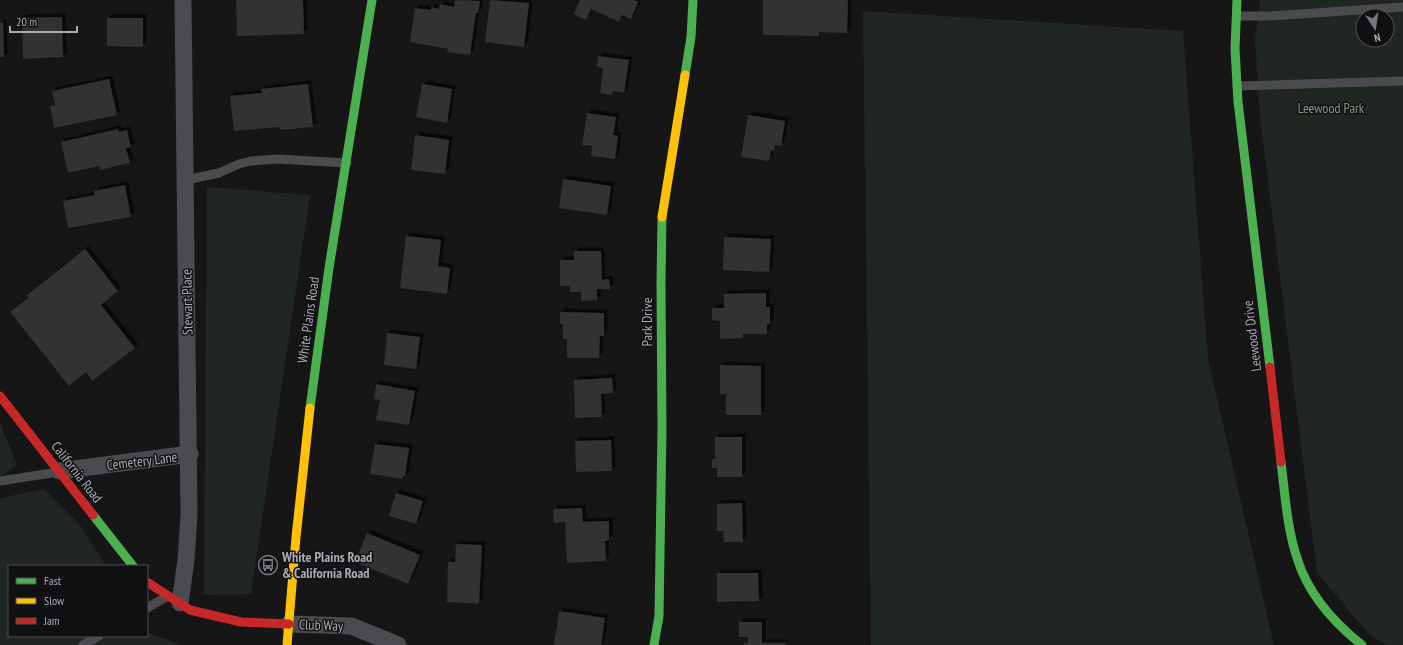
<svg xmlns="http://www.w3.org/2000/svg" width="1403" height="645" font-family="'PT Sans Narrow',sans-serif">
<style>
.green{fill:#202621;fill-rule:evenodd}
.building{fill:#303032;filter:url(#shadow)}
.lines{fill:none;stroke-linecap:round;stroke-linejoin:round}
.lane{stroke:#4b4b4f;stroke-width:9}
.street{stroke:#4b4b4f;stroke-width:17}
.fast{stroke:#4caf50;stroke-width:9}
.slow{stroke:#ffc107;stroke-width:9}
.jam{stroke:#c62828;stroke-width:9}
.labels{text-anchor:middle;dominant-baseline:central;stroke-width:3;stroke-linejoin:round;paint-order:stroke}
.park-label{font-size:14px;fill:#829e88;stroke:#111012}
.street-label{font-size:14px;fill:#a9abb5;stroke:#111012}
.poi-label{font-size:14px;font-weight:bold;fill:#a9abb5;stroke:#111012;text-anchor:start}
</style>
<defs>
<filter id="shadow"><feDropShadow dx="3.5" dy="-3.5" stdDeviation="0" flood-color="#0009"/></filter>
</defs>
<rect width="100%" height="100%" fill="#161616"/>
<g class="green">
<path d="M 1260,0 L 1403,0 L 1403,645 L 1386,645 L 1369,634 L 1317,573 L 1260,117 L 1255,41 ZM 1363,16 L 1387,16 L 1387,40 L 1363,40 Z"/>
<polygon points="863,11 1183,31 1208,359 1274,645 871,645"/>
<polygon points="207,187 310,195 251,594 204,595"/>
<polygon points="0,423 17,465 0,477"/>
<polygon points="44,489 80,525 106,566 9,566 9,636 147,636 147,631 148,633 183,645 0,645 0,498"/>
</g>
<g class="building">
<polygon points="236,0 303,0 304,34 237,36"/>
<polygon points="455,0 480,1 478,13 476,13 470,55 447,52 448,49 410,42 415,8 431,10 431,7 439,9 440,4 454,7"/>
<polygon points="490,0 529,3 524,47 485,42"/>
<polygon points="580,0 634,0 638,2 631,19 622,15 619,22 591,9 586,20 574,14"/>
<polygon points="763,0 848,0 847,33 819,32 819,36 763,35"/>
<polygon points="62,17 63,57 23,59 22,18"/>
<polygon points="107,18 143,18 143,47 107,46"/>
<polygon points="0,23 3,23 4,57 0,57"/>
<polygon points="598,56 629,60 624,93 613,91 612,95 600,93 603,68 597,67"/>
<polygon points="109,79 117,115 54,128 50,106 55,105 52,91"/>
<polygon points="308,84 313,127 280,130 279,127 234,131 230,96 262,93 261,89"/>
<polygon points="422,84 452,89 447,123 416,117"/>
<polygon points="587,113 616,117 613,135 618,136 615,159 591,156 592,146 582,145"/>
<polygon points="748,115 785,121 781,146 775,145 774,151 771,150 769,161 741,157"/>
<polygon points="118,129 119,132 127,130 131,147 126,148 130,163 100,170 99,166 68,173 61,142"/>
<polygon points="415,135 449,140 445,174 411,170"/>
<polygon points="563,179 611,186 607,215 559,208"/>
<polygon points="125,185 131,217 68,228 63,201 95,195 94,191"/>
<polygon points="406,236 441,240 438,266 450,268 447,294 400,288"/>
<polygon points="724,237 771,239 769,272 723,270"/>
<polygon points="85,249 118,291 101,305 135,348 92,381 86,372 69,386 10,312 28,298 27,295"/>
<polygon points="574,251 601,251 602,280 609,279 610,289 597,289 597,300 581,301 581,292 570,292 570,286 560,286 560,260 574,260"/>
<polygon points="766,293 766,307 770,307 770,324 767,324 767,334 743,334 743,338 720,339 720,321 712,320 712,308 724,308 724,294"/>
<polygon points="560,312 604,313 604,336 600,336 599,358 567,358 567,339 563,339 563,324 560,324"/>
<polygon points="387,333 420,337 416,369 384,365"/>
<polygon points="720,365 761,366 761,415 726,415 726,394 720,394"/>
<polygon points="612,378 613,393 601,394 602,417 575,418 574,380"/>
<polygon points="376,384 415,391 409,425 376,420 380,400 374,399"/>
<polygon points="715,437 742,437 742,477 717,477 717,468 712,468 712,459 715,459"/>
<polygon points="611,440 612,471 576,472 575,441"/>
<polygon points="375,444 409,448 405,476 403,476 403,479 370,474"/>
<polygon points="396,493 423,501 416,524 389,516"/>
<polygon points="742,503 743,542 724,542 723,531 717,531 717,504"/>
<polygon points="582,508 583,522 609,521 609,540 605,541 606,561 567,563 565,522 554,523 553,509"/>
<polygon points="367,533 420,555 408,584 355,562"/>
<polygon points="456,544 482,545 479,604 447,602 448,562 455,562"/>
<polygon points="717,573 758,573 759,601 717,602"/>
<polygon points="559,611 605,618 601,645 554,645"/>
<polygon points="739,622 762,622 762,643 786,643 786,645 744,645 744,643 748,643 748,637 739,637"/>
</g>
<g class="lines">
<g class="lane">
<polyline points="1237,16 1271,16 1403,7"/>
<polyline points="1237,86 1403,81"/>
<polyline points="186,180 219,173 239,164 251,161 277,159 347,163"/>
<polyline points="0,481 58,472"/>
<polyline points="147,608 168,596"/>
<polyline points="83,645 99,636"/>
</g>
<g class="street">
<polyline points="59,471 190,454"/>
<polyline points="180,603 186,560 189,514 183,0"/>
<polyline points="289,624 351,626 398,645"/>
</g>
<g class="fast">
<polyline points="1237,0 1235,49 1238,102 1270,367"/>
<polyline points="685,75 691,37 693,0"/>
<polyline points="310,408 329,268 372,0"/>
<path d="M 1281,462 C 1285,494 1287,528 1297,558 C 1308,594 1333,622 1362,645"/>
<polyline points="93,515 133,566"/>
<polyline points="654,645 659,616 662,430 661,283 662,217"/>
</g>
<g class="slow">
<polyline points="662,217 685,75"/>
<polyline points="287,645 296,537 310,408"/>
</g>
<g class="jam">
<polyline points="1270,367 1281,462"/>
<polyline points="0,396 93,515"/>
<polyline points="147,582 190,610 241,622 289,624"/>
</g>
</g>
<defs>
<g id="bus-ring" transform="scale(1)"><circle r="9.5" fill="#111012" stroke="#76777d" stroke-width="1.5"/><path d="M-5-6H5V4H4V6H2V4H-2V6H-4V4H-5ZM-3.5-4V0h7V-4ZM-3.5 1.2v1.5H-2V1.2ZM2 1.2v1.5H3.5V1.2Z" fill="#76777d"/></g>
</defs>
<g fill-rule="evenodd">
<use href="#bus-ring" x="268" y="565"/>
</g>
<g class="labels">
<g class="park-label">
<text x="1331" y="108">Leewood Park</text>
</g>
<g class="street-label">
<text transform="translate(187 302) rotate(-91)">Stewart Place</text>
<text transform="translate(308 320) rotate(-82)">White Plains Road</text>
<text transform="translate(647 322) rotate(-90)">Park Drive</text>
<text transform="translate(1252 336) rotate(-97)">Leewood Drive</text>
<text transform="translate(142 461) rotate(-7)">Cemetery Lane</text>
<text transform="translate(77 472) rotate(52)">California Road</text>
<text transform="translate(321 625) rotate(2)">Club Way</text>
</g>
<g class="poi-label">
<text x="282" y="557">White Plains Road<tspan x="282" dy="16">&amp; California Road</tspan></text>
</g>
</g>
<rect x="8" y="565" width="140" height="72" fill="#111012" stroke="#4e4e53"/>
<rect x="16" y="578" width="20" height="6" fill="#4caf50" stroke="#4e4e53"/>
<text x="44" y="585" font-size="12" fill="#a9abb5">Fast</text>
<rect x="16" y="598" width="20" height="6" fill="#ffc107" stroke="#4e4e53"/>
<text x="44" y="605" font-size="12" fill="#a9abb5">Slow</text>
<rect x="16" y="618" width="20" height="6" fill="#c62828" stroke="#4e4e53"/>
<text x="44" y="625" font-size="12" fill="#a9abb5">Jam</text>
<g transform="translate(1375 28) rotate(167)"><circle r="19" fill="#111012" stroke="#4e4e53"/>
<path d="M0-3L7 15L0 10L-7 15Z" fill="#76777d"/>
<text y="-6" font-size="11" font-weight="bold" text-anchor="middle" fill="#a9abb5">N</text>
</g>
<path d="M10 26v6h67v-6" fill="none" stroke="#a9abb5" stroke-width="2"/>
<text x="16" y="26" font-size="12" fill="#a9abb5" stroke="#111012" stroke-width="3" paint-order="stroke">20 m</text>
</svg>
